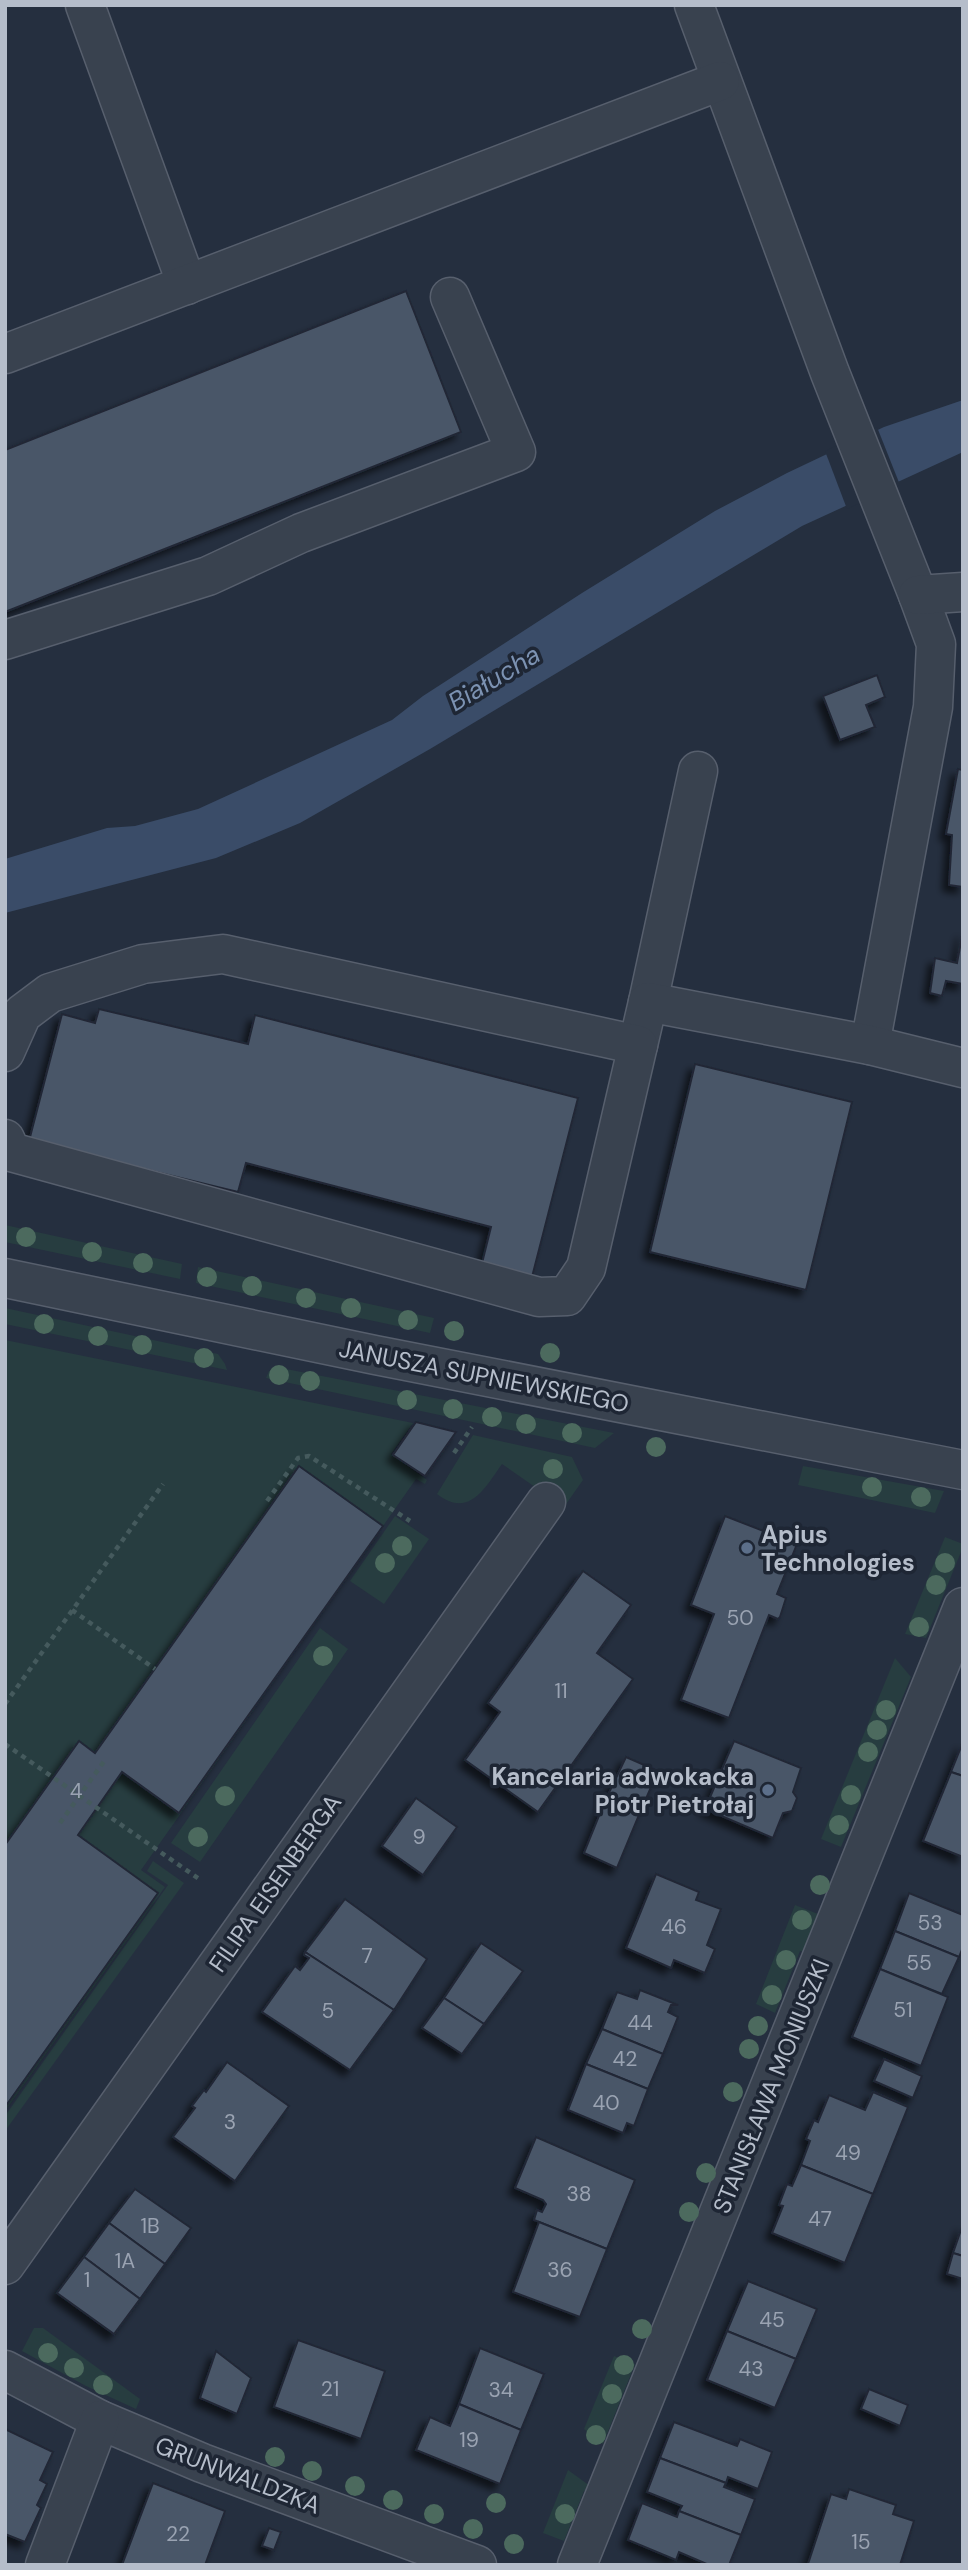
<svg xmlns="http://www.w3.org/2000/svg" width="968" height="2570" font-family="'DM Sans',sans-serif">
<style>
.green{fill:#273d40}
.water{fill:#3a4c68}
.pier{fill:#252f3f}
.building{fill:#4a5668;stroke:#202836;stroke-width:2;filter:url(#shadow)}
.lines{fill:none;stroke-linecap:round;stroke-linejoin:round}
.minor-casing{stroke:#575f6d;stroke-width:41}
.path{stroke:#455a5d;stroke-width:4.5;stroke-dasharray:5 5;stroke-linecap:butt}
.minor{stroke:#39424f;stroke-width:38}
.tree{fill:#4c6a5e}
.service-dot{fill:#5c6f8a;stroke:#1e2634;stroke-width:2.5}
.labels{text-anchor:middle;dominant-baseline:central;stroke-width:7;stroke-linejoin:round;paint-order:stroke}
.number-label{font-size:21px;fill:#9aa3b2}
.street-label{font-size:24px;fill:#b5bdca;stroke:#1e2634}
.poi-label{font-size:24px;font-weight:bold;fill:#b5bdca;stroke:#1e2634;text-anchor:start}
.water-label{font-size:26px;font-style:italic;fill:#7c92b2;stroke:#1e2634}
</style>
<defs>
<filter id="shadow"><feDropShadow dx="-6" dy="6" stdDeviation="3.5" flood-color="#0009"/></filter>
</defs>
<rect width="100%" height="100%" fill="#252f3f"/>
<g class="green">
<polygon points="5,1225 182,1264 180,1279 5,1242"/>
<polygon points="198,1267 434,1318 430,1333 196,1283"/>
<polygon points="5,1308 218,1354 225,1364 227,1370 5,1324"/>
<polygon points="5,1340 413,1423 391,1454 427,1480 425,1484 416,1479 141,1870 165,1887 5,2111"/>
<polygon points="281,1368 614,1433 595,1448 266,1378 269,1371"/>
<path d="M 473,1435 L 572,1457 L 583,1480 L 564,1507 L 502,1464 C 485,1488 469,1519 437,1494 Z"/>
<polygon points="803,1466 944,1491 935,1513 798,1485"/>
<polygon points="395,1516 429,1539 384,1604 350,1581"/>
<polygon points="945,1537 963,1544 963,1547 926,1638 905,1634"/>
<polygon points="320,1628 348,1649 200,1862 171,1843"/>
<polygon points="895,1658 911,1677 841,1847 821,1839"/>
<polygon points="153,1861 184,1883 5,2131 5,2116 168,1885 147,1871"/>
<polygon points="795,1905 818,1914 803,1952 800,1951 775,2013 756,2004"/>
<polygon points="34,2328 43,2328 140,2399 136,2409 86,2386 22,2351"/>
<polygon points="614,2356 635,2364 603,2444 584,2429"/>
<polygon points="568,2470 590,2486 587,2491 584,2491 564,2541 543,2533"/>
</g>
<polygon class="water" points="963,400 963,452 802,526 430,749 300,823 216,858 5,913 5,859 107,828 135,826 198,809 392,720 423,696 582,593 715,511 787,473 884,427"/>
<polygon class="pier" points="877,427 900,485 847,509 825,451"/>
<g class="building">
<polygon points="406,291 461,432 5,612 5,450"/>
<polygon points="877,675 885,697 866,705 875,727 840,740 823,696"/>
<polygon points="958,769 963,770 963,887 949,885 952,835 946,834"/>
<polygon points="963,931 963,984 946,981 942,996 930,993 935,958 957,963"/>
<polygon points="99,1009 248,1044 255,1015 578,1098 532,1277 482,1263 491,1227 246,1163 238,1192 29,1141 62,1014 95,1023"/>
<polygon points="695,1064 852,1102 806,1290 650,1252"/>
<polygon points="416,1422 456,1432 425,1476 393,1455"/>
<polygon points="299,1466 383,1526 179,1813 122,1772 78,1835 158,1893 5,2107 5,1845 79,1741 95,1753"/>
<polygon points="725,1516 797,1544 777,1594 786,1598 780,1617 778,1619 769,1615 729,1718 681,1700 714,1614 691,1605"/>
<polygon points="583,1571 631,1605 597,1653 633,1679 538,1812 465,1760 500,1712 488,1703"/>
<polygon points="734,1741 801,1768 793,1792 797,1798 792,1811 783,1813 773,1838 705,1809"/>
<polygon points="963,1742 963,1776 951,1772"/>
<polygon points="626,1757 658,1771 639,1815 605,1801"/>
<polygon points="951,1772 963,1776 963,1857 923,1841"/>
<polygon points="416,1798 457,1827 423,1875 382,1846"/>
<polygon points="605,1801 639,1815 617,1868 584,1853"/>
<polygon points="656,1874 699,1892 696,1900 721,1909 707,1945 715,1949 705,1973 674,1960 671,1968 626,1948"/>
<polygon points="909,1893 963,1915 963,1947 959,1957 895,1931"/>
<polygon points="345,1899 427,1959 394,2010 305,1952"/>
<polygon points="895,1931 959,1957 942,1994 880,1969"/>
<polygon points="481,1943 523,1971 484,2024 444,1998"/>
<polygon points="305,1952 394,2010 350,2070 262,2012 295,1966 300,1970 309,1958 304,1955"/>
<polygon points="880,1969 948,1997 921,2066 852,2037"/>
<polygon points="640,1990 678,2005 671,2005 668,2012 678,2017 663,2054 602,2029 617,1992 637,1999"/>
<polygon points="444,1998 484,2024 462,2054 422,2028"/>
<polygon points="602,2029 663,2054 648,2089 586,2064"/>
<polygon points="884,2059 922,2076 913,2098 874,2081"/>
<polygon points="227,2062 289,2106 235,2181 173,2137 195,2108 192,2106 204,2090 206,2092"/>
<polygon points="586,2064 648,2089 634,2126 627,2123 623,2133 568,2110"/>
<polygon points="873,2092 908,2107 873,2194 801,2165 810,2141 806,2139 814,2120 818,2122 829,2095 865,2110"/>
<polygon points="536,2137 635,2180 607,2249 534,2220 537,2210 542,2212 546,2204 543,2200 515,2188"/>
<polygon points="801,2165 873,2194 845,2263 772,2233 783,2206 779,2205 787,2184 792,2186"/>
<polygon points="135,2189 191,2228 165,2264 109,2223"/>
<polygon points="539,2222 607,2249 580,2317 513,2292"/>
<polygon points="109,2223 165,2264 140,2299 84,2257"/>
<polygon points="963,2224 963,2256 953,2253"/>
<polygon points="953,2253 963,2256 963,2279 947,2274"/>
<polygon points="84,2257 140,2299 114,2334 57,2293"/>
<polygon points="748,2281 817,2309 796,2359 727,2331"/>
<polygon points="727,2331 796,2359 775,2408 707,2380"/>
<polygon points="298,2340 385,2371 361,2439 274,2407"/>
<polygon points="480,2348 544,2374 521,2430 459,2404"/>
<polygon points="216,2351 251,2378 237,2414 200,2398"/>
<polygon points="869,2389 908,2405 900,2426 861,2409"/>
<polygon points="459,2404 521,2430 500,2484 416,2450 430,2417 450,2426"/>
<polygon points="674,2422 737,2446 740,2439 772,2452 758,2489 728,2477 726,2483 660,2458"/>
<polygon points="5,2429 53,2452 40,2480 47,2484 37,2505 41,2508 25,2542 5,2534"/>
<polygon points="660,2458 726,2483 724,2487 755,2499 741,2535 679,2511 682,2506 647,2492"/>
<polygon points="153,2483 225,2511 205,2565 122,2565"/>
<polygon points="849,2489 896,2505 893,2514 914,2521 900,2565 808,2564 831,2494 846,2499"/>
<polygon points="642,2503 677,2517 679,2511 741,2535 729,2565 709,2565 679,2552 676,2560 628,2540"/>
<polygon points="269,2528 281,2532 274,2550 262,2546"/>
</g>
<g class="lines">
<g class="minor-casing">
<g id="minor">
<polyline points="85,5 187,285"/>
<polyline points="694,5 830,373 918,595 936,644 933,707 870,1045"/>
<polyline points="5,354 720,81"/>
<polyline points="918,595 963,592"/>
<polyline points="5,640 208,576 301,533 516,452 450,297"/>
<polyline points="648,1002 698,771"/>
<polyline points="638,1045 648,1002 870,1045 963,1068"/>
<polyline points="5,1052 22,1014 50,993 143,964 223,954 638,1045 586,1268 567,1296 539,1297 11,1152 5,1139"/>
<polyline points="5,1278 375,1355 963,1470"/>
<polyline points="5,2265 546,1502"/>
<polyline points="5,2370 100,2420 202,2463 477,2565"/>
<polyline points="45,2565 100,2420"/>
<polyline points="577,2565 963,1607"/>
</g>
</g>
<g class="path">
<polyline points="454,1453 472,1427"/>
<polyline points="267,1501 298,1458 309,1456 410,1521"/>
<polyline points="72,1610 155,1669"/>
<polyline points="5,1704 163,1484"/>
<polyline points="5,1744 202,1881"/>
<polyline points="60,1823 105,1760"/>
</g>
<use href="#minor" class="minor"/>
</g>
<g class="tree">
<circle cx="26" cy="1237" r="10"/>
<circle cx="92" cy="1252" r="10"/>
<circle cx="143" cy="1263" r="10"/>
<circle cx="207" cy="1277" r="10"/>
<circle cx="252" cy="1286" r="10"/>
<circle cx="306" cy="1298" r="10"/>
<circle cx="351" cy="1308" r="10"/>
<circle cx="408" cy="1320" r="10"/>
<circle cx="44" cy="1324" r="10"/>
<circle cx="454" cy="1331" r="10"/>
<circle cx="98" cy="1336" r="10"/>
<circle cx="142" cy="1345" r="10"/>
<circle cx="550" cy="1353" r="10"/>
<circle cx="204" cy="1358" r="10"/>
<circle cx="279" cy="1375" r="10"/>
<circle cx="310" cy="1381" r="10"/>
<circle cx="407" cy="1400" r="10"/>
<circle cx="453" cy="1409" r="10"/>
<circle cx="492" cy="1417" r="10"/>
<circle cx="526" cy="1424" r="10"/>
<circle cx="572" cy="1433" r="10"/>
<circle cx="656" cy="1447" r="10"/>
<circle cx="553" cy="1469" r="10"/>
<circle cx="872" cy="1487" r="10"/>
<circle cx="921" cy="1497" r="10"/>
<circle cx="402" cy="1546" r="10"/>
<circle cx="385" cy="1563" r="10"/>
<circle cx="945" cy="1563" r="10"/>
<circle cx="936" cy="1585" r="10"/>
<circle cx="919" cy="1627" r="10"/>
<circle cx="323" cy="1656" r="10"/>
<circle cx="886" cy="1710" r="10"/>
<circle cx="877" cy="1730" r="10"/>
<circle cx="868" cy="1752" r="10"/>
<circle cx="851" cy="1795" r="10"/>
<circle cx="225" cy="1796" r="10"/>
<circle cx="839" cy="1825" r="10"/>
<circle cx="198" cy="1837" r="10"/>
<circle cx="820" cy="1885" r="10"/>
<circle cx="802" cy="1920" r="10"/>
<circle cx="786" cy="1960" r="10"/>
<circle cx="772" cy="1995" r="10"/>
<circle cx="758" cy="2026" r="10"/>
<circle cx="749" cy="2049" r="10"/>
<circle cx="733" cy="2092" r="10"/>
<circle cx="706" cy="2173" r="10"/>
<circle cx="689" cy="2212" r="10"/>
<circle cx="642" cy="2329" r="10"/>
<circle cx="48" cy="2353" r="10"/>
<circle cx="624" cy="2365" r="10"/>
<circle cx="74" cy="2368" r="10"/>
<circle cx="103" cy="2385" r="10"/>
<circle cx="612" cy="2394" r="10"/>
<circle cx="596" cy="2435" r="10"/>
<circle cx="275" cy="2457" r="10"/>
<circle cx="312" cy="2471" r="10"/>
<circle cx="355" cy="2486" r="10"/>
<circle cx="393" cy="2500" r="10"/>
<circle cx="496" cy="2503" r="10"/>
<circle cx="434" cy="2514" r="10"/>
<circle cx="565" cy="2514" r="10"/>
<circle cx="473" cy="2529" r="10"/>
<circle cx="514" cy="2544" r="10"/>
</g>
<g class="service-dot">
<circle cx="747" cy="1548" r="7"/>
<circle cx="768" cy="1790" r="7"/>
</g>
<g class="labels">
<g class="number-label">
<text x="740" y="1618">50</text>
<text x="561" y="1691">11</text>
<text x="76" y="1791">4</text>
<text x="419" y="1837">9</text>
<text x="930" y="1923">53</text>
<text x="674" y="1927">46</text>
<text x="367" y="1956">7</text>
<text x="919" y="1963">55</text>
<text x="903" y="2010">51</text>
<text x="328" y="2011">5</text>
<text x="640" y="2023">44</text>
<text x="625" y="2059">42</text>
<text x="606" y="2103">40</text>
<text x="230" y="2122">3</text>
<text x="848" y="2153">49</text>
<text x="579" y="2194">38</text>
<text x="820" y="2219">47</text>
<text x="150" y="2226">1B</text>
<text x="125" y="2261">1A</text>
<text x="560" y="2270">36</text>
<text x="87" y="2280">1</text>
<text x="772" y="2320">45</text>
<text x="751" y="2369">43</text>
<text x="330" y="2389">21</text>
<text x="501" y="2390">34</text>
<text x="469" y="2440">19</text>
<text x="178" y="2534">22</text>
<text x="861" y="2542">15</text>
</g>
<g class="street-label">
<text transform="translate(484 1376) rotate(11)">JANUSZA SUPNIEWSKIEGO</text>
<text transform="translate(275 1883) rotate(-55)">FILIPA EISENBERGA</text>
<text transform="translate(771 2086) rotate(-68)">STANISŁAWA MONIUSZKI</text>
<text transform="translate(238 2475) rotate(21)">GRUNWALDZKA</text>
</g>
<g class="poi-label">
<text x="761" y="1534">Apius<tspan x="761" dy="28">Technologies</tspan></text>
<text x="754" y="1776" text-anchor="end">Kancelaria adwokacka<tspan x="754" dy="28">Piotr Pietrołaj</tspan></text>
</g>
<g class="water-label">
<text transform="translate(494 678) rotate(-31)">Białucha</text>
</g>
</g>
<rect width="968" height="2570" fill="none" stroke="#b5bdca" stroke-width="14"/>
</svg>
